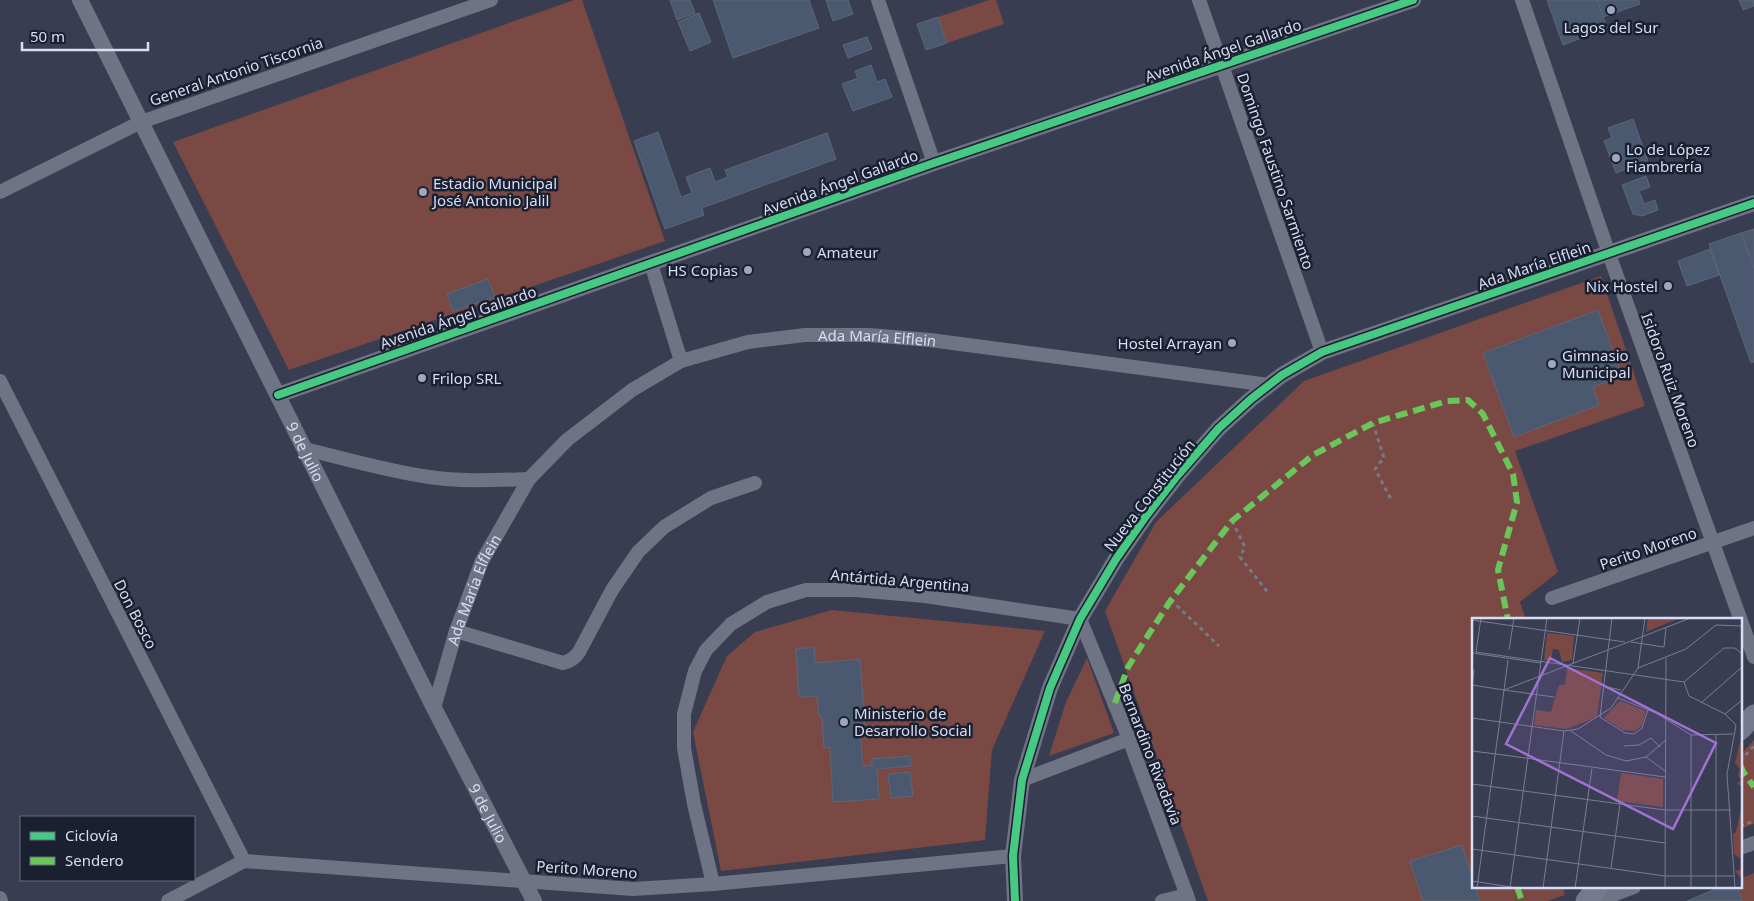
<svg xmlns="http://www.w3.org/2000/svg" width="1754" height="901" font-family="'Noto Sans',sans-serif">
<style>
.green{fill:#7a4943}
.building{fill:#4a596f;stroke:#5e6677}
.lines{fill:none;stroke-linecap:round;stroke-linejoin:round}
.path{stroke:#757988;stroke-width:3;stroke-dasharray:4 4;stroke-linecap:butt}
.minor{stroke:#6f7485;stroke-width:14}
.tertiary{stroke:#6f7485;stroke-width:16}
.primary{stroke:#74798e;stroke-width:21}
.quiet{stroke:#6ac65a;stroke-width:6;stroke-dasharray:12 6;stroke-linecap:butt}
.cycleway-casing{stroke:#1b2031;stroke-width:11}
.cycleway{stroke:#46c982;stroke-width:8}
.poi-dot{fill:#9fa6bd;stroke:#1b2031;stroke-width:2}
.labels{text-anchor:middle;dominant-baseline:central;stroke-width:5;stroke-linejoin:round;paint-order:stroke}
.poi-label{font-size:15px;fill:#d6def6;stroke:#1b2031;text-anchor:start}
.street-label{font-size:15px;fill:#d6def6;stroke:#1b2031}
.inset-road{fill:none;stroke:#777d94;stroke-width:1}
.view{fill:#9f73d5;fill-opacity:0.15;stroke:#9f73d5;stroke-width:2.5}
.inset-edge{fill:none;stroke:#d6def6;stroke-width:2.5}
</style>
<rect width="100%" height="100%" fill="#383d52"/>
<g class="green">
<polygon points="574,0 582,0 665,241 289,370 173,142"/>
<polygon points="989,0 996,0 1004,24 947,43 938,17"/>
<polygon points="1601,276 1645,406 1515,451 1558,572 1520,602 1526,620 1473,620 1473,887 1563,887 1565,895 1547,901 1208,901 1105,611 1156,522 1304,381"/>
<polygon points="832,610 1045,631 992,750 985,840 721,871 693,732 727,656 755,632"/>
<polygon points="1087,658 1114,733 1049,756 1066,702"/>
<polygon points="1754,740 1754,824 1740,829 1740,755"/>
<polygon points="1754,873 1754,901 1742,901 1737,887 1740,887 1740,879"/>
</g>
<g class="building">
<polygon points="670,0 690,0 695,13 677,20"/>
<polygon points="713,0 809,0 819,28 733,58"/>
<polygon points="826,0 848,0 853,14 833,21"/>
<polygon points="1547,0 1597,0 1607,28 1563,45"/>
<polygon points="1597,0 1639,0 1640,4 1603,17"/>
<polygon points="1739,0 1754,0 1754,6 1743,10"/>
<polygon points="699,13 711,42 690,51 678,22"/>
<polygon points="938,17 947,43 926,50 917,24"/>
<polygon points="867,37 872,49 848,58 843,45"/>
<polygon points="871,65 877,82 885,79 892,97 853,111 842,84 858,78 855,71"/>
<polygon points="1633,119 1648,161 1616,173 1604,141 1612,138 1608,128"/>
<polygon points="658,132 681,197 692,193 686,177 710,168 715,182 728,177 725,170 827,133 836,159 702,208 704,215 665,229 634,141"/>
<polygon points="1646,176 1650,187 1639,191 1644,204 1655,200 1658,210 1642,216 1633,214 1622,185"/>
<polygon points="1754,229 1754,268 1741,233"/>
<polygon points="1741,233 1754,268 1754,362 1751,363 1709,244"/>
<polygon points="1710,249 1719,275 1687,286 1678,261"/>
<polygon points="488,279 495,297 453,311 447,294"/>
<polygon points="1598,310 1622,376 1593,387 1599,405 1514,437 1483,353"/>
<polygon points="814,647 815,663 860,659 865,728 860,728 863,766 872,765 872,759 910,756 911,766 877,769 879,799 833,802 830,747 824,748 822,716 819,716 817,696 799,697 796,649"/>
<polygon points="910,772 913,796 891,798 888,774"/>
<polygon points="1462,845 1473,879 1473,887 1475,887 1480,901 1423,901 1410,861"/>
<polygon points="1720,887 1737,887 1742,901 1687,901"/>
</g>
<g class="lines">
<g class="path">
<polyline points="1373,423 1384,458 1375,469 1392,501"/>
<polyline points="1232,521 1245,547 1240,557 1269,594"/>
<polyline points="1171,600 1219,646"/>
<polyline points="1740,761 1754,746"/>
<polyline points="1740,826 1754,821"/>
</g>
<g class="minor">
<polyline points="878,0 934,163"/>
<polyline points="1199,0 1322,352"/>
<polyline points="1522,0 1609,254 1754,657"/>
<polyline points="0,192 141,122 491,0"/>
<polyline points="651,264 681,361"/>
<polyline points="0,381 244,861"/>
<path d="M 305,449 C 346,459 387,471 429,477 C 462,482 496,480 529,479"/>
<polyline points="1552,598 1754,528"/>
<path d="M 456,631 L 563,663 C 571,661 575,658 579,652 L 612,590 L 638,552 L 664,527 L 711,498 L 755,483"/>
<path id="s1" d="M 434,708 L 456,631 L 482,561 L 529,479 L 567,440 L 632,390 L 681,361 L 748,342 L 805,335 L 869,335 L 930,340 L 1269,385"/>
<polyline points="1022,780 1129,739"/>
<polyline points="1740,848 1754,843"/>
<polyline points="713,884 694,804 684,748 684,714 695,671 706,650 731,624 767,602 806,590 855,590 925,596 1080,619 1129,739 1189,901"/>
<polyline points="0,898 1,901"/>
<polyline points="168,901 244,861 633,889 713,884 1013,856"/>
<polyline points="1162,901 1187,895"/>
<polyline points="1597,901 1634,887"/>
</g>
<g class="tertiary">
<path id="s2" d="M 80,0 L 434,708 L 534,901"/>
<polyline points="278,395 934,163 1413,0"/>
<polyline points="1015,901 1013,856 1022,780 1050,688 1080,619 1116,559 1146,516 1177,476 1219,428 1251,399 1282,375 1322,352 1754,203"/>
</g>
<g class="primary">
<polyline points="1740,730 1754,715"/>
<polyline points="1586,901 1598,887"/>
</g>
<g class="quiet">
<polyline points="1115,703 1128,667 1143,643 1171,600 1232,521 1313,455 1373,423 1447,401 1468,400 1483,414 1513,474 1517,502 1498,570 1508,620"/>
<polyline points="1740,765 1744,773 1754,787"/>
<polyline points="1517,887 1522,901"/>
</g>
<g class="cycleway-casing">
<g id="cycleway">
<polyline points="278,395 934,163 1413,0"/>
<polyline points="1015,901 1013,856 1022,780 1050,688 1080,619 1116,559 1146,516 1177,476 1219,428 1251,399 1282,375 1322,352 1754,203"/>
</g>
</g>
<use href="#cycleway" class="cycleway"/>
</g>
<g class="poi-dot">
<circle cx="1611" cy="10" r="5"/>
<circle cx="1616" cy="158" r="5"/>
<circle cx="423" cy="192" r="5"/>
<circle cx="807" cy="252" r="5"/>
<circle cx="748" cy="270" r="5"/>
<circle cx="1668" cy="286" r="5"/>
<circle cx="1232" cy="343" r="5"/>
<circle cx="1552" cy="364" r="5"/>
<circle cx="422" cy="378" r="5"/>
<circle cx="844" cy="722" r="5"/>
</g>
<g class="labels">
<g class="poi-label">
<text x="1611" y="27" text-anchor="middle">Lagos del Sur</text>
<text x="1626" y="149">Lo de López<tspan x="1626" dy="17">Fiambrería</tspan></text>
<text x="433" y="183">Estadio Municipal<tspan x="433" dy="17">José Antonio Jalil</tspan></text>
<text x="817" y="252">Amateur</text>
<text x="738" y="270" text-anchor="end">HS Copias</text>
<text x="1658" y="286" text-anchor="end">Nix Hostel</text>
<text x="1222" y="343" text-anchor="end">Hostel Arrayan</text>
<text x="1562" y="355">Gimnasio<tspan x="1562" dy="17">Municipal</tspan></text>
<text x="432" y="378">Frilop SRL</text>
<text x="854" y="713">Ministerio de<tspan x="854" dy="17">Desarrollo Social</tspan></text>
</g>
<g class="street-label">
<text transform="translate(1223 50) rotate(-19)">Avenida Ángel Gallardo</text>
<text transform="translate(236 71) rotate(-19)">General Antonio Tiscornia</text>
<text transform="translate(1276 171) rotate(71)">Domingo Faustino Sarmiento</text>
<text transform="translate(840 182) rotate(-20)">Avenida Ángel Gallardo</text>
<text transform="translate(1534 265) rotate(-19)">Ada María Elflein</text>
<text transform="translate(458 317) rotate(-19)">Avenida Ángel Gallardo</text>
<text stroke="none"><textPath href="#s1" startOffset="642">Ada María Elflein</textPath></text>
<text transform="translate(1671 380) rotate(70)">Isidoro Ruiz Moreno</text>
<text stroke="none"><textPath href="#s2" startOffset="505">9 de Julio</textPath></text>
<text transform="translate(1149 495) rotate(-52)">Nueva Constitución</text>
<text transform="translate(1648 548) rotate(-19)">Perito Moreno</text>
<text transform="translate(900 580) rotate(5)">Antártida Argentina</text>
<text stroke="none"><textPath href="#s1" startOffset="125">Ada María Elflein</textPath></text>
<text transform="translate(136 614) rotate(63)">Don Bosco</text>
<text transform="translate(1151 754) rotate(69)">Bernardino Rivadavia</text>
<text stroke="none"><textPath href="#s2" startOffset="910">9 de Julio</textPath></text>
<text transform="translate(587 869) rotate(4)">Perito Moreno</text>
</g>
</g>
<g transform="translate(1472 618)">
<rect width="270" height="270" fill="#383d52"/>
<path d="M 176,0 L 197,0 L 205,1 L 174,14 ZM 75,15 L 102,18 L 100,42 L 90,44 L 87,32 L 81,31 L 79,43 L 72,42 ZM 95,50 L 131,55 L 125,99 L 95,111 L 62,107 L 64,92 L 79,94 L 87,67 L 93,67 ZM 148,83 L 174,93 L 170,107 L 163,113 L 151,112 L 132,100 ZM 270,116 L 270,261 L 263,253 L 268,252 L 269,241 L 262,236 L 261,216 L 264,214 L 270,187 L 269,168 L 265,166 L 269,162 L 266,158 L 268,151 L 263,145 ZM 149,155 L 191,161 L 191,189 L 145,183 Z" fill="#7a4943"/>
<path class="inset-road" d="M 140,0 L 128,99 L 153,115 L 162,116 L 170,110 L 176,92M 0,2 L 153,24M 159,24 L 192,29 L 194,10M 37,32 L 42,0M 4,34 L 212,64 L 252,30 L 263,30 L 270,36M 4,34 L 9,0M 0,35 L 69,45M 36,42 L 32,72 L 82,79M 101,45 L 108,0M 166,50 L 173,0M 212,64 L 217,78 L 253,96 L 264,107 L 255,156 L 263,270M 0,67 L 2,52M 0,67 L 32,72 L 216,1M 131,68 L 149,72M 146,80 L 184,95 L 219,117 L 261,116M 229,85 L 270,49M 253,96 L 270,82M 0,100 L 92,113 L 106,111 L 139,90 L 166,50 L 214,31 L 244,7 L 269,8M 99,113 L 134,137 L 154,143 L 174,139 L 194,122M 219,117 L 219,270M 152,128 L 167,127 L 179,120 L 188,129M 0,133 L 24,136M 24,136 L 193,159M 174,139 L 193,153M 0,166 L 193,192 L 259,192M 0,198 L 193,225M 0,231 L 193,258 L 262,258M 139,250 L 148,186M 0,263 L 46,270M 5,270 L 32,72M 38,270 L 75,0M 71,270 L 92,113M 103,270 L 120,150M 193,270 L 194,40M 244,270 L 244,117"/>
<path class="view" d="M 78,40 L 244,125 L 201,211 L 34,126 Z"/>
<rect width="270" height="270" class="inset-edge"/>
</g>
<rect x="20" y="816" width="175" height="65" fill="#1b2031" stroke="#666c80"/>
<rect x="30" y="832" width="25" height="8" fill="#46c982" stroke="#666c80"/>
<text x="65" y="841" font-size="15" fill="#d6def6">Ciclovía</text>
<rect x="30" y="857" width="25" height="8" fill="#6ac65a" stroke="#666c80"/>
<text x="65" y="866" font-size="15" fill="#d6def6">Sendero</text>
<path d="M22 42v8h126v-8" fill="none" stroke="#d6def6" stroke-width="2.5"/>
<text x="30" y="42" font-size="15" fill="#d6def6" stroke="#1b2031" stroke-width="4" paint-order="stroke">50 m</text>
</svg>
